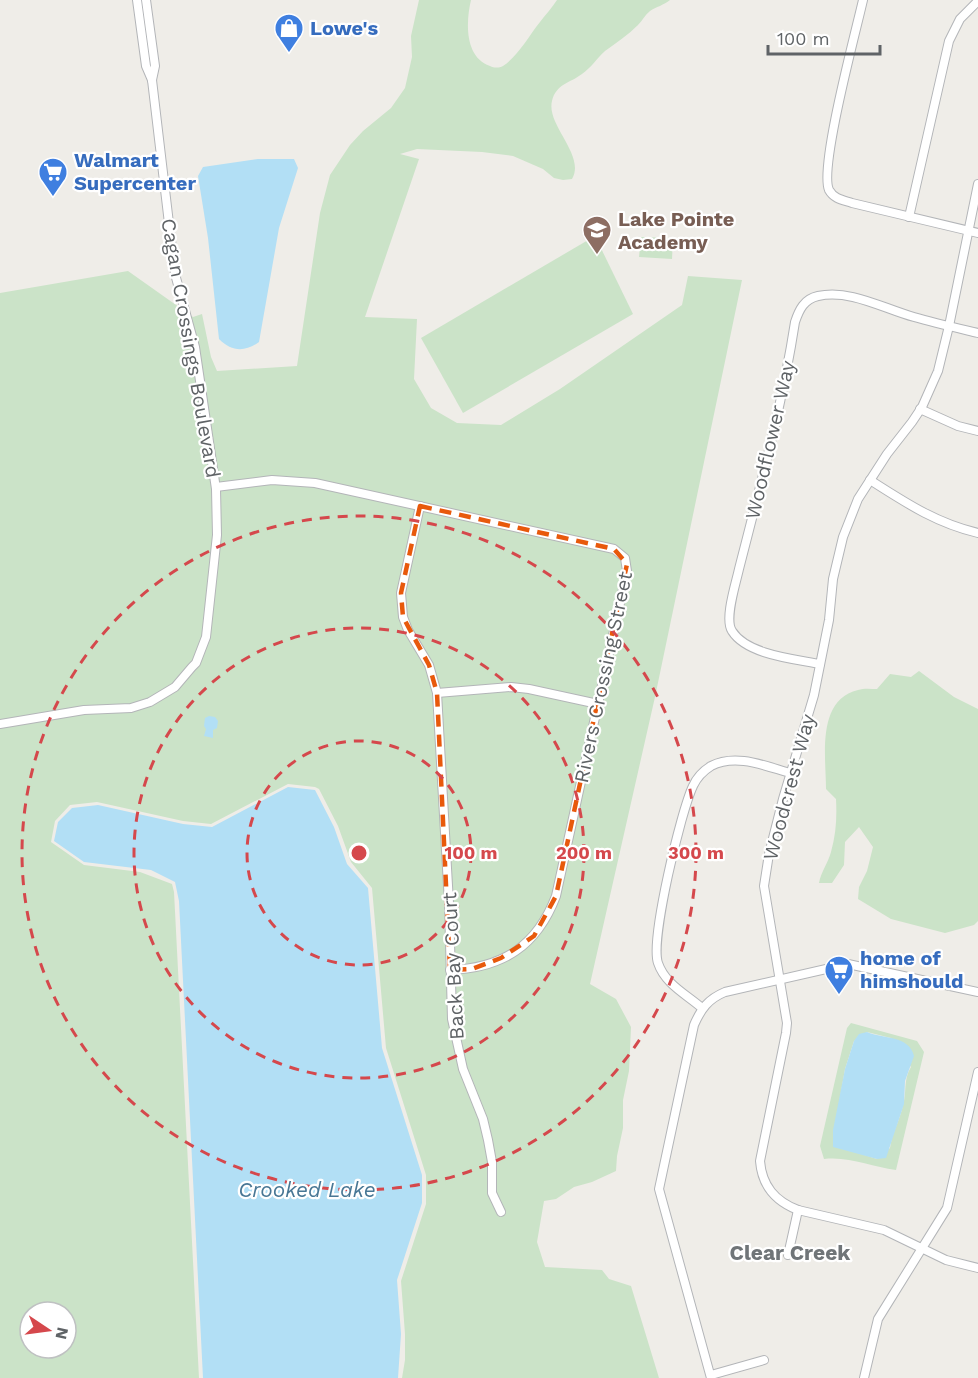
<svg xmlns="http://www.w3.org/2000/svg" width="978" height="1378" font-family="'Work Sans',sans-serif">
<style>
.green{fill:#cbe3c8;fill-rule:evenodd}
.water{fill:#b2dff5}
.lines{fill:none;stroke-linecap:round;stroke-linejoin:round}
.minor-casing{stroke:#b3b5b8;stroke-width:10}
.minor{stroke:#fff;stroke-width:8}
.marked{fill:none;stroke:#e8590c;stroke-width:4.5;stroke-dasharray:12 8;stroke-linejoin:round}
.ring{fill:none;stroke:#d5484c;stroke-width:3;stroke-dasharray:10 8}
.labels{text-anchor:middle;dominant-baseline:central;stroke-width:4.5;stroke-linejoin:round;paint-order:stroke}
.shop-label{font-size:20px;font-weight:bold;fill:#366cbe;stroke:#fff;text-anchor:start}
.education-label{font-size:20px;font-weight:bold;fill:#785e54;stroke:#fff;text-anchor:start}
.street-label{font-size:20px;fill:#5f6366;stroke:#fff}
.water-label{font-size:21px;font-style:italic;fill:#487795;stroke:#fff}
.neighbourhood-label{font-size:21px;font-weight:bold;fill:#707578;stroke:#fff}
.centre{fill:#d5484c;stroke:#fff;stroke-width:3}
.ring-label{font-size:18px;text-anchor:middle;font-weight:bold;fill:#d5484c;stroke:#fff;stroke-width:4.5;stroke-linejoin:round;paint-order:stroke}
</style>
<rect width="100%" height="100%" fill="#efede8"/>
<g class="green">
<path d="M 419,0 L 471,0 C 466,21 464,57 490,66 C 494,68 499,68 503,66 C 519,55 528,37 540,22 C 545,15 552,8 557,0 L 670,0 C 664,5 656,7 650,11 C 645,15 642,21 638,25 C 628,35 616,43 605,51 C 597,58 591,68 582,74 C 570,83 556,84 552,101 C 546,125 586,155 572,179 L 563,180 L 554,178 L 543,169 L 513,156 L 482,152 L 417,149 L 400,154 L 419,159 L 365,317 L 417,319 L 414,379 L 431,408 L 457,423 L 501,425 L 560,389 L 682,305 L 688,276 L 742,280 L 655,697 L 590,984 L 616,999 L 631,1027 L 629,1071 L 623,1100 L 623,1128 L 617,1156 L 616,1171 L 592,1182 L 574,1187 L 556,1199 L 544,1201 L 537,1242 L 545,1267 L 602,1270 L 609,1279 L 631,1286 L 659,1378 L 402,1378 L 405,1360 L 405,1334 L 401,1281 L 426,1204 L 426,1175 L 386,1048 L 372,888 L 351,862 L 338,826 L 319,789 L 315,787 L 288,784 L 211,824 L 183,821 L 97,802 L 70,805 L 55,821 L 51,842 L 84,865 L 140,872 L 172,884 L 174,892 L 199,1378 L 0,1378 L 0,293 L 128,271 L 193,317 L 202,314 L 211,357 L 217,371 L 297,366 L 320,213 L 330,175 L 350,145 L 363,131 L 391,108 L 405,88 L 412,57 L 411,36 ZM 30,1312 L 66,1312 L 66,1348 L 30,1348 Z"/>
<polygon points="595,236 633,314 463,413 421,338"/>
<polygon points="641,237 673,238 672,259 639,257"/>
<path d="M 919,671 L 954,697 L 978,709 L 978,921 L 974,925 L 945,933 L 891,919 L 858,899 L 859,887 L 867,871 L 873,847 L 859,827 L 845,842 L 844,865 L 832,883 L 819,883 C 821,872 828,863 831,852 C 836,834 837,818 836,799 L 826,789 C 826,757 816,700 858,690 C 864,688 871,689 877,689 L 890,674 L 911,677 Z"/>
<path d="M 851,1023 L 917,1041 L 924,1052 L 896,1170 C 872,1167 849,1156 824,1159 L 820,1146 L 847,1028 ZM 867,1032 L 891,1038 L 911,1067 C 903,1080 907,1092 903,1105 C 900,1120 892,1133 890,1148 L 877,1159 L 855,1152 L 833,1138 L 845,1069 L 854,1041 Z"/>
</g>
<g class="water">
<path d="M 258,159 L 294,159 L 298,168 L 279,228 L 259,342 C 245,352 232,352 219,339 L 208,238 L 198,176 L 203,167 Z"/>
<polygon points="209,716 215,717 218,721 217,728 213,730 213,738 204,736 206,729 204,726 205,718"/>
<polygon points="288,787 315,790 334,827 347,864 368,888 382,1048 422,1175 422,1203 397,1280 401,1334 398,1378 203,1378 179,901 175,882 151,870 84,862 54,841 58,822 72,808 98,805 183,824 212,827"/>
<path d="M 867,1032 C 883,1039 909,1035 914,1056 L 905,1081 L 904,1104 L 886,1158 L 877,1159 L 833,1147 L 833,1130 L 845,1069 L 854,1041 L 859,1034 Z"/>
</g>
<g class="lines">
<g class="minor-casing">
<g id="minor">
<polyline points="146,0 155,66 152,80"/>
<path d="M 863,0 C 856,31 819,168 829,190 C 834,199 843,200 852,203 L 978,233"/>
<path d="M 978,184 L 949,326 L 938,371 L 922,407 L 912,422 L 887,454 L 858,499 L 843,537 L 833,579 L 829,620 L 814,695 L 783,799 L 769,854 L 764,886 L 787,1023 L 786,1033 L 760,1161 C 762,1186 775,1201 798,1210 L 884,1230 L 946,1260 L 978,1268"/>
<polyline points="909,217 949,41 960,19 978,1"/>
<polyline points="920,409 958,426 978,431"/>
<path d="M 870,480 C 906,503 936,523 978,533"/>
<path d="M 216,487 L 272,480 L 315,483 L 614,549 L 625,558 L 627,571 L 556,896 C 537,946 503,968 450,970"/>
<polyline points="420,506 401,593 403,617 408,630 429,665 437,693 449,903 452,1019 463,1069 483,1119 488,1140 492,1162 492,1193 501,1212"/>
<path d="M 820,664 C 795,659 747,655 732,631 C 724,619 736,583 739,569 C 760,487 782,406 795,322 C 799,310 804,299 818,296 C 851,289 884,309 914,317 C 935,323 957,328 978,333"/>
<polyline points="437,693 511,687 529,689 598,704"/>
<polyline points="0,724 84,710 131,708 150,702 175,687 192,667 196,663 206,637 217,535 216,489 195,347 175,274 152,80 146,66 137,0"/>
<path d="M 702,1008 C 686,994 665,984 658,963 C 650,940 681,811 693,786 C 697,777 703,771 711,766 C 736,753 765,766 790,773"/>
<polyline points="788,1255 798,1210"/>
<polyline points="711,1375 764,1360"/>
<path d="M 711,1378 L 659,1189 L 694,1025 C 701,1009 708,999 725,992 L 848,964 L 978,992"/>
<polyline points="864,1378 878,1319 947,1208 978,1072"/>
</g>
</g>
<use href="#minor" class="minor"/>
</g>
<path class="marked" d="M 420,506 L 614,549 L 627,564 L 556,896 L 534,936 L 501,958 L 472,969 L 450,970 L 437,693 L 429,665 L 403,617 L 401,593 Z"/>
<g class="ring">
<circle cx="359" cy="853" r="112"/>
<circle cx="359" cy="853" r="225"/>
<circle cx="359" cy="853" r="337"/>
</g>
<defs>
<g id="shop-pin" transform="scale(1.5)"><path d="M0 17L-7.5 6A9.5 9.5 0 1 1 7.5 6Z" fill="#3f7fe0" stroke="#fff"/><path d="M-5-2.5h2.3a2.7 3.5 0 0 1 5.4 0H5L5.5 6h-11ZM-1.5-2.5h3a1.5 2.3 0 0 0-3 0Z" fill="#fff"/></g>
<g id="supermarket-pin" transform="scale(1.5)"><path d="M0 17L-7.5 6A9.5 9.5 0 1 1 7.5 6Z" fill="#3f7fe0" stroke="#fff"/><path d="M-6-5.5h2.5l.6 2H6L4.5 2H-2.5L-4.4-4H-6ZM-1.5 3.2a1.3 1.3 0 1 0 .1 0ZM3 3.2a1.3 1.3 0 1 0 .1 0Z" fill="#fff"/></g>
<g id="school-pin" transform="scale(1.5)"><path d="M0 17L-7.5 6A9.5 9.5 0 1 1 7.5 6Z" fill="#8d6e63" stroke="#fff"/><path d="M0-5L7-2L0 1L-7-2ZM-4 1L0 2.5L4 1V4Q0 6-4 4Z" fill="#fff"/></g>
</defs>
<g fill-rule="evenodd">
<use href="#shop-pin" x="289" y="28"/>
<use href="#supermarket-pin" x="53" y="172"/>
<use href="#school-pin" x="597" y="230"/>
<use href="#supermarket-pin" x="839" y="970"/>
</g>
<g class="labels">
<g class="shop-label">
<text x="310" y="28">Lowe's</text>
<text x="74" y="160">Walmart<tspan x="74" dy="23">Supercenter</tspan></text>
<text x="860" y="958">home of<tspan x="860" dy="23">himshould</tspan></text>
</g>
<g class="education-label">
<text x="618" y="219">Lake Pointe<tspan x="618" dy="23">Academy</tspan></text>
</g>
<g class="street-label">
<text transform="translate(191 348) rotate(80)">Cagan Crossings Boulevard</text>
<text transform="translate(770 440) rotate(-77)">Woodflower Way</text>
<text transform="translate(603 677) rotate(-78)">Rivers Crossing Street</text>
<text transform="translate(789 787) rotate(-75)">Woodcrest Way</text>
<text transform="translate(453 966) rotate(-93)">Back Bay Court</text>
</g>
<g class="water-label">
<text x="307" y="1189">Crooked Lake</text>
</g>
<g class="neighbourhood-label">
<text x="790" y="1252">Clear Creek</text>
</g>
</g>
<circle cx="359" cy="853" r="9" class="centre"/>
<g class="ring-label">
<text x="471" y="859">100 m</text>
<text x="584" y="859">200 m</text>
<text x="696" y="859">300 m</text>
</g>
<g transform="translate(48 1330) rotate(103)"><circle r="28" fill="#ffffff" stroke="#bfc1c2" stroke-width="1.5"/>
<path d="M0-4.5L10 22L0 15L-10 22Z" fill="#d5484c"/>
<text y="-9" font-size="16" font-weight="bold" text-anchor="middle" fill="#5f6366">N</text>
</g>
<path d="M768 45v9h112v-9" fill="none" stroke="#5f6366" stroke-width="3"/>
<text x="777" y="45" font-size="18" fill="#5f6366" stroke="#ffffff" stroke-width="4.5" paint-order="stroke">100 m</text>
</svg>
